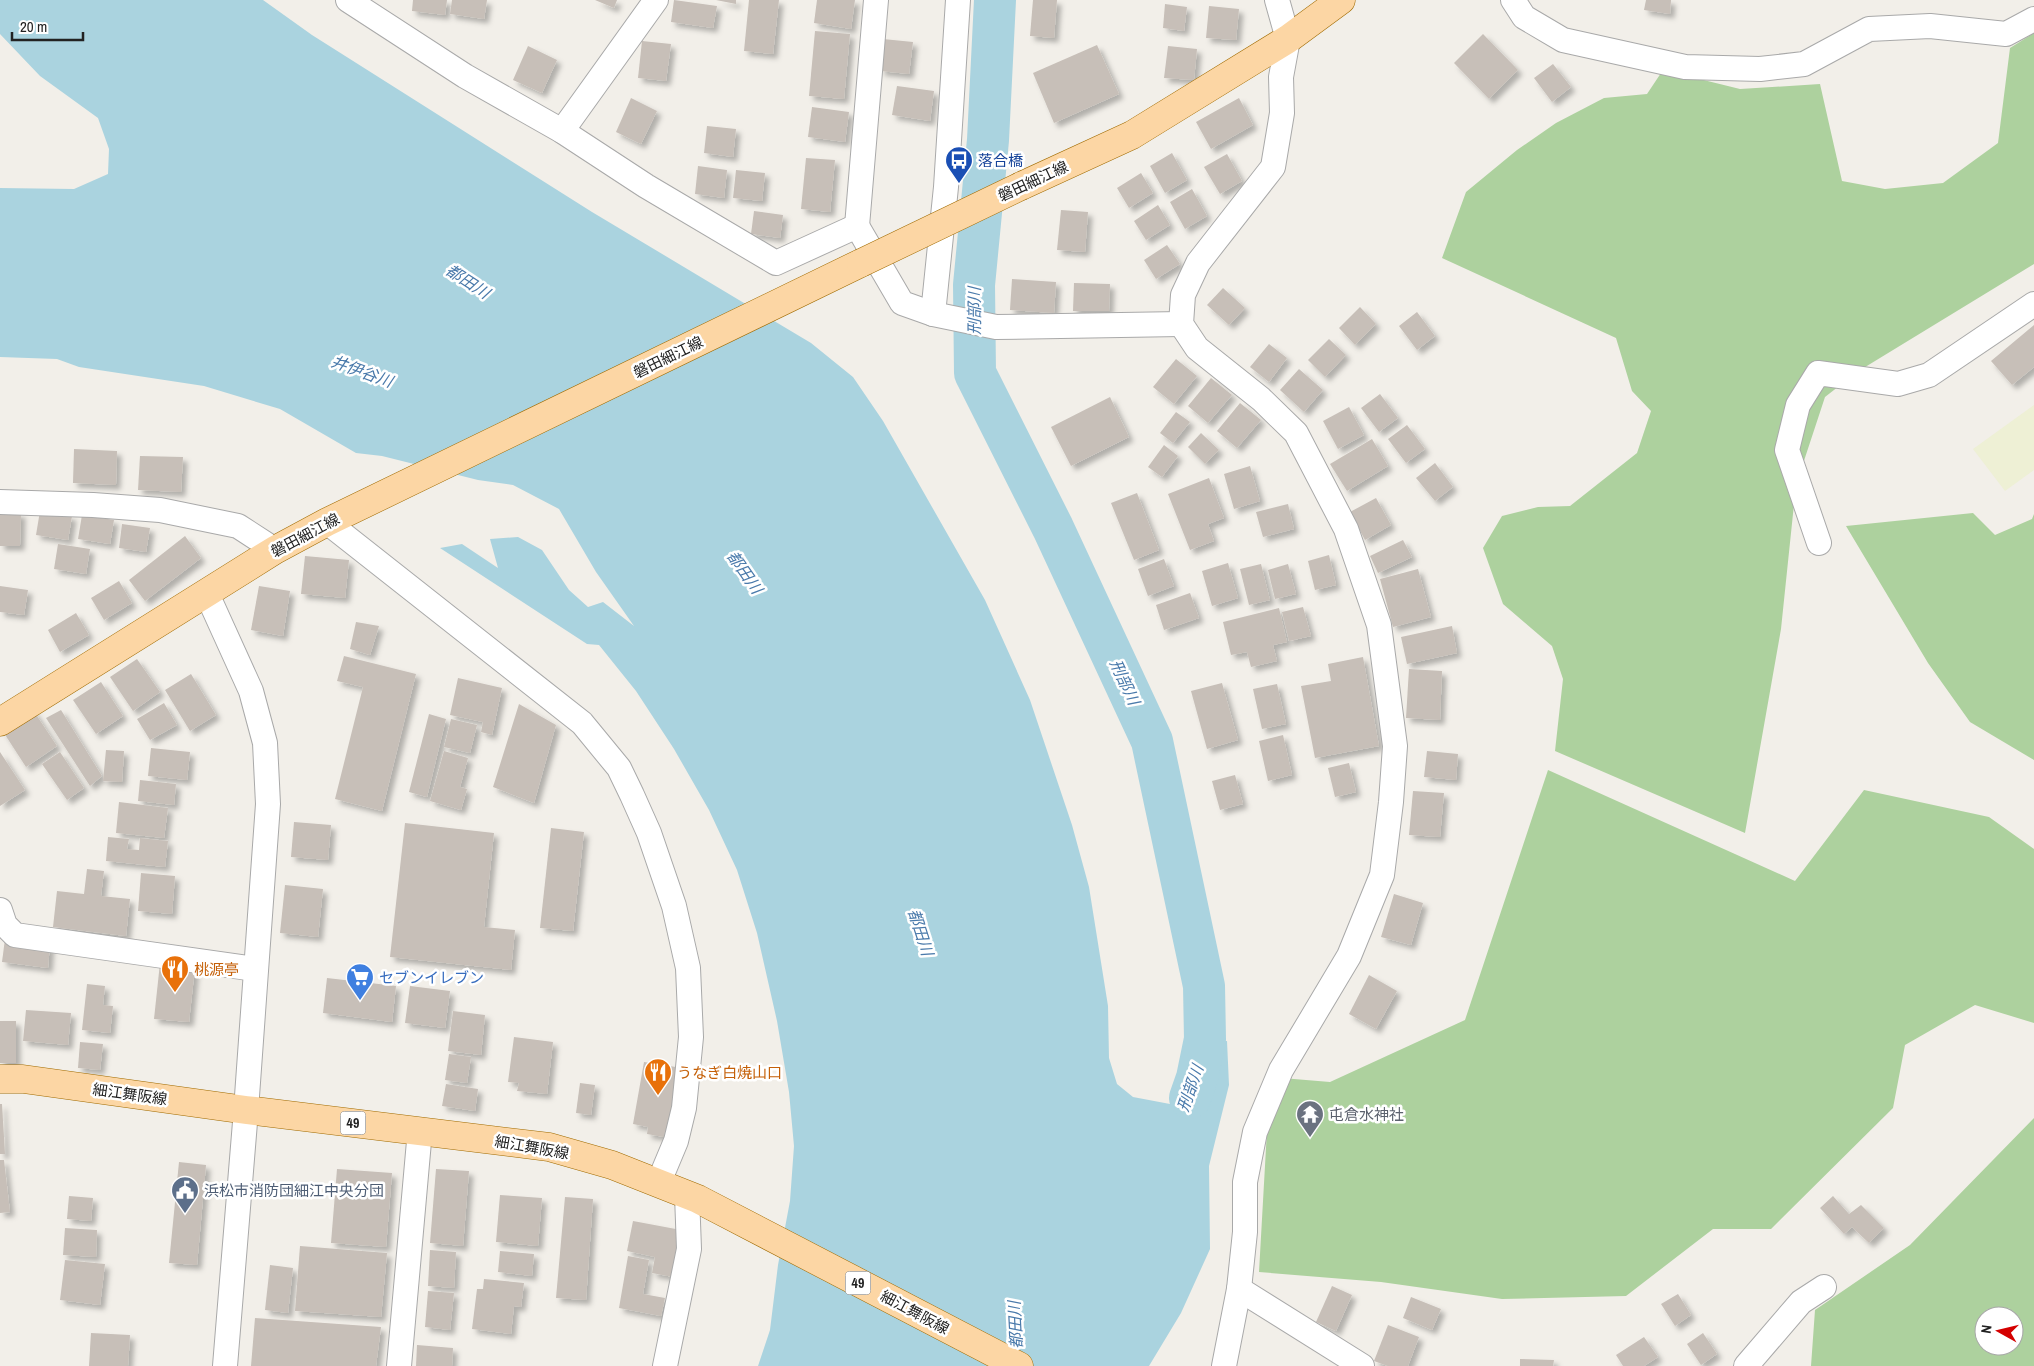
<svg xmlns="http://www.w3.org/2000/svg" width="2034" height="1366" font-family="'Archivo Narrow','Noto Sans JP',sans-serif">
<style>
.farmland{fill:#eef0d5}
.forest{fill:#add19e;fill-rule:evenodd}
.water{fill:#aad3df}
.lines{fill:none;stroke-linecap:round;stroke-linejoin:round}
.river{stroke:#aad3df;stroke-width:42}
.building{fill:#c7bfb8;filter:url(#shadow)}
.minor-casing{stroke:#a9a9a9;stroke-width:26}
.major-casing{stroke:#a06b00;stroke-width:29}
.minor{stroke:#fff;stroke-width:24}
.major{stroke:#fcd6a4;stroke-width:28}
.major-bridge-casing{stroke:#a06b00;stroke-width:29;stroke-linecap:butt}
.major-bridge{stroke:#fcd6a4;stroke-width:28}
.labels{text-anchor:middle;dominant-baseline:central;stroke-width:5;stroke-linejoin:round;paint-order:stroke}
.shield{fill:#fff;stroke:#646464;stroke-width:1}
.shield-label{font-size:14px;font-weight:bold;fill:#222}
.transit-label{font-size:15px;fill:#164399;stroke:#fff;text-anchor:start}
.street-label{font-size:15px;fill:#222;stroke:#fff}
.food-label{font-size:15px;fill:#c56008;stroke:#fff;text-anchor:start}
.shop-label{font-size:15px;fill:#366cbe;stroke:#fff;text-anchor:start}
.worship-label{font-size:15px;fill:#5b616d;stroke:#fff;text-anchor:start}
.service-label{font-size:15px;fill:#4e5e75;stroke:#fff;text-anchor:start}
.water-label{font-size:16px;font-style:italic;fill:#4a7aab;stroke:#fff}
</style>
<defs>
<filter id="shadow"><feDropShadow dx="4.5" dy="4.5" stdDeviation="2.5" flood-color="#0004"/></filter>
</defs>
<rect width="100%" height="100%" fill="#f2efe9"/>
<polygon class="farmland" points="2034,405 2034,470 2005,491 1973,449"/>
<g class="forest">
<polygon points="2034,33 2034,264 1857,372 1825,397 1796,485 1781,629 1745,833 1555,751 1563,679 1552,646 1503,604 1483,548 1502,516 1538,507 1570,506 1637,453 1651,411 1632,391 1616,338 1442,258 1466,192 1517,150 1556,123 1604,98 1647,94 1663,70 1740,89 1820,84 1842,181 1885,189 1943,183 1998,143 2010,48"/>
<polygon points="1973,513 1995,535 2032,519 2034,514 2034,760 1970,722 1928,663 1846,526"/>
<polygon points="1548,770 1795,881 1864,790 1989,817 2034,849 2034,1023 1975,1005 1905,1045 1893,1108 1771,1229 1713,1229 1626,1296 1502,1299 1381,1282 1259,1272 1270,1077 1330,1082 1465,1020"/>
<path d="M 2034,1118 L 2034,1366 L 1811,1366 L 1815,1310 L 1910,1245 ZM 1984,1316 L 2014,1316 L 2014,1346 L 1984,1346 Z"/>
</g>
<polygon class="water" points="0,0 263,0 312,35 592,212 811,343 853,377 883,421 985,600 1030,700 1072,825 1089,887 1108,1006 1109,1058 1117,1084 1133,1097 1170,1104 1183,1091 1187,1057 1186,1044 1227,1041 1229,1085 1209,1166 1210,1249 1181,1313 1149,1366 758,1366 770,1330 778,1265 790,1201 794,1146 789,1092 777,1021 757,933 737,870 709,810 674,749 636,691 599,645 587,644 440,548 462,544 498,568 490,539 518,537 542,550 569,590 588,607 603,602 634,626 596,572 559,509 513,485 478,480 382,456 356,453 280,409 204,386 79,367 57,359 0,357 0,188 74,189 108,174 109,149 98,118 40,76 0,34"/>
<g class="lines">
<polyline class="river" points="995,0 988,140 974,285 975,373 1053,528 1152,741 1204,986 1205,1039 1197,1078 1190,1098"/>
</g>
<g class="building">
<polygon points="413,0 447,0 445,15 412,11"/>
<polygon points="452,0 487,0 484,19 450,14"/>
<polygon points="595,0 617,0 614,8"/>
<polygon points="674,0 717,6 713,28 671,22"/>
<polygon points="716,0 736,0 736,4"/>
<polygon points="749,0 779,0 773,54 744,51"/>
<polygon points="817,0 855,0 851,29 814,23"/>
<polygon points="1033,0 1057,0 1054,38 1030,36"/>
<polygon points="1646,0 1671,0 1670,14 1644,10"/>
<polygon points="1165,4 1187,7 1184,31 1163,28"/>
<polygon points="1209,6 1239,9 1236,40 1206,38"/>
<polygon points="815,31 850,34 844,99 809,96"/>
<polygon points="1483,34 1518,70 1489,99 1454,63"/>
<polygon points="883,39 913,42 909,74 880,71"/>
<polygon points="642,41 671,44 666,81 638,78"/>
<polygon points="1097,45 1119,94 1054,123 1033,73"/>
<polygon points="528,46 557,60 542,93 513,80"/>
<polygon points="1168,46 1197,49 1194,80 1164,78"/>
<polygon points="1553,64 1571,87 1552,102 1534,78"/>
<polygon points="897,86 934,91 930,121 892,115"/>
<polygon points="631,98 657,111 641,144 616,132"/>
<polygon points="1239,98 1253,125 1211,149 1196,122"/>
<polygon points="812,107 849,112 845,142 808,137"/>
<polygon points="707,126 736,129 733,157 704,153"/>
<polygon points="1172,153 1187,180 1165,193 1150,166"/>
<polygon points="1227,154 1242,181 1220,194 1204,167"/>
<polygon points="806,158 835,160 830,212 801,209"/>
<polygon points="698,166 727,170 724,198 695,194"/>
<polygon points="736,170 765,173 762,201 733,198"/>
<polygon points="1141,173 1153,193 1129,208 1117,188"/>
<polygon points="1192,189 1207,216 1185,229 1170,202"/>
<polygon points="1158,205 1170,225 1146,240 1134,221"/>
<polygon points="1061,210 1088,212 1085,252 1057,250"/>
<polygon points="754,211 783,215 780,238 751,234"/>
<polygon points="1167,245 1180,264 1156,279 1144,260"/>
<polygon points="1012,279 1056,282 1054,313 1010,310"/>
<polygon points="1074,283 1110,284 1109,311 1073,311"/>
<polygon points="1223,288 1245,308 1229,325 1207,305"/>
<polygon points="1360,307 1376,324 1355,345 1339,328"/>
<polygon points="1417,312 1435,336 1417,350 1399,326"/>
<polygon points="2034,325 2034,367 2012,385 1991,361"/>
<polygon points="1329,339 1346,355 1325,377 1308,360"/>
<polygon points="1269,344 1287,358 1269,382 1250,367"/>
<polygon points="1176,359 1197,376 1174,404 1153,387"/>
<polygon points="1299,369 1323,390 1304,412 1280,390"/>
<polygon points="1211,378 1232,395 1208,423 1188,406"/>
<polygon points="1380,394 1398,418 1379,432 1361,408"/>
<polygon points="1110,397 1129,437 1071,466 1051,427"/>
<polygon points="1240,403 1261,420 1237,448 1217,431"/>
<polygon points="1349,407 1364,435 1338,449 1323,421"/>
<polygon points="1176,412 1190,422 1173,443 1160,433"/>
<polygon points="1407,425 1425,449 1406,463 1388,439"/>
<polygon points="1201,433 1219,450 1205,464 1188,447"/>
<polygon points="1372,439 1388,466 1347,491 1330,464"/>
<polygon points="1164,445 1178,456 1162,477 1148,467"/>
<polygon points="74,449 117,451 116,485 73,483"/>
<polygon points="140,456 183,457 181,492 138,490"/>
<polygon points="1435,463 1453,487 1435,501 1416,478"/>
<polygon points="1250,466 1260,501 1234,509 1224,474"/>
<polygon points="1209,478 1224,518 1208,524 1214,541 1190,550 1168,494"/>
<polygon points="1137,493 1159,550 1134,560 1111,503"/>
<polygon points="1376,498 1391,525 1365,540 1350,512"/>
<polygon points="1288,504 1294,529 1263,537 1256,512"/>
<polygon points="40,511 72,516 68,540 36,535"/>
<polygon points="0,513 21,513 20,546 0,546"/>
<polygon points="82,515 114,520 110,544 78,539"/>
<polygon points="122,524 150,528 146,552 119,548"/>
<polygon points="185,536 201,558 145,601 129,580"/>
<polygon points="1403,540 1412,557 1378,573 1370,556"/>
<polygon points="58,544 90,549 86,574 54,569"/>
<polygon points="1329,555 1336,585 1315,590 1308,561"/>
<polygon points="305,556 349,560 345,598 301,594"/>
<polygon points="1164,559 1174,586 1148,596 1138,569"/>
<polygon points="1228,563 1238,598 1212,606 1202,571"/>
<polygon points="1261,564 1270,600 1249,605 1240,569"/>
<polygon points="1288,564 1296,594 1275,599 1268,570"/>
<polygon points="1418,569 1431,617 1393,627 1380,579"/>
<polygon points="119,581 132,603 104,620 91,598"/>
<polygon points="0,586 28,590 24,615 0,612"/>
<polygon points="259,586 290,591 283,636 251,630"/>
<polygon points="1190,593 1199,618 1164,630 1156,605"/>
<polygon points="1303,607 1311,636 1289,641 1282,612"/>
<polygon points="1279,608 1287,642 1273,645 1277,661 1251,667 1247,652 1231,655 1223,622"/>
<polygon points="76,613 89,635 60,652 48,630"/>
<polygon points="356,622 379,626 370,655 350,649"/>
<polygon points="1452,626 1457,653 1407,664 1401,637"/>
<polygon points="344,656 416,674 382,811 335,799 363,687 337,681"/>
<polygon points="1363,657 1379,746 1315,758 1301,686 1331,681 1328,664"/>
<polygon points="137,659 160,692 133,711 110,677"/>
<polygon points="1409,669 1442,671 1440,720 1406,718"/>
<polygon points="191,674 216,715 190,731 165,690"/>
<polygon points="458,678 502,688 492,735 481,732 483,722 450,715"/>
<polygon points="101,682 123,716 96,734 73,700"/>
<polygon points="1222,683 1238,740 1207,749 1191,691"/>
<polygon points="1277,684 1286,724 1262,729 1253,689"/>
<polygon points="164,703 177,725 150,740 137,719"/>
<polygon points="519,704 556,725 534,803 493,787"/>
<polygon points="33,710 57,746 26,767 2,730"/>
<polygon points="61,710 102,776 90,786 46,718"/>
<polygon points="429,714 446,719 427,797 409,792"/>
<polygon points="451,719 477,725 470,753 444,747"/>
<polygon points="1283,735 1292,775 1268,781 1259,741"/>
<polygon points="151,748 190,752 187,780 148,776"/>
<polygon points="106,750 124,751 122,782 103,781"/>
<polygon points="444,751 468,758 460,787 467,789 461,810 430,801"/>
<polygon points="1427,751 1458,754 1456,780 1424,777"/>
<polygon points="0,752 25,790 0,806"/>
<polygon points="60,752 84,788 67,800 42,764"/>
<polygon points="1349,763 1356,792 1335,797 1328,768"/>
<polygon points="1235,775 1243,804 1220,810 1212,781"/>
<polygon points="140,780 176,784 174,805 138,801"/>
<polygon points="1413,791 1444,793 1440,837 1409,835"/>
<polygon points="119,802 168,808 164,838 116,833"/>
<polygon points="294,822 331,825 328,860 291,857"/>
<polygon points="405,823 494,833 484,927 515,930 511,970 390,957"/>
<polygon points="551,828 584,832 573,931 540,928"/>
<polygon points="108,837 129,839 127,849 139,850 140,838 168,841 165,867 106,861"/>
<polygon points="87,869 104,871 101,896 130,899 126,936 53,927 57,891 84,894"/>
<polygon points="141,873 175,876 172,914 138,911"/>
<polygon points="285,885 323,889 318,937 280,933"/>
<polygon points="1394,894 1423,903 1411,945 1381,937"/>
<polygon points="5,939 50,944 48,968 2,962"/>
<polygon points="160,963 195,967 189,1022 154,1019"/>
<polygon points="1369,975 1397,991 1376,1029 1349,1014"/>
<polygon points="327,978 396,986 392,1022 323,1013"/>
<polygon points="87,984 105,986 103,1005 113,1006 110,1033 82,1030"/>
<polygon points="410,986 450,991 445,1028 405,1023"/>
<polygon points="26,1010 71,1013 68,1045 23,1041"/>
<polygon points="453,1011 485,1015 481,1055 448,1051"/>
<rect x="0" y="1021" width="16" height="42"/>
<polygon points="514,1037 553,1042 547,1094 517,1091 519,1083 508,1082"/>
<polygon points="80,1042 103,1044 100,1070 78,1068"/>
<polygon points="449,1054 471,1057 467,1083 445,1080"/>
<polygon points="644,1062 682,1068 672,1131 665,1130 664,1137 647,1134 648,1127 633,1124"/>
<polygon points="580,1083 595,1085 591,1115 576,1113"/>
<polygon points="446,1084 478,1089 475,1111 442,1106"/>
<polygon points="0,1104 2,1104 5,1154 0,1154"/>
<polygon points="0,1160 4,1160 10,1212 0,1213"/>
<polygon points="179,1162 206,1165 197,1265 169,1263"/>
<polygon points="337,1169 392,1173 386,1247 331,1243"/>
<polygon points="436,1169 469,1171 463,1246 430,1243"/>
<polygon points="500,1195 542,1198 538,1246 496,1242"/>
<polygon points="69,1196 93,1198 91,1221 67,1219"/>
<polygon points="1833,1196 1849,1214 1861,1205 1884,1228 1869,1243 1852,1227 1844,1234 1820,1208"/>
<polygon points="565,1197 593,1199 586,1300 556,1298"/>
<polygon points="633,1221 681,1230 673,1277 652,1273 655,1257 627,1251"/>
<polygon points="65,1228 97,1230 96,1257 63,1255"/>
<polygon points="300,1246 387,1253 381,1317 295,1311"/>
<polygon points="430,1250 456,1252 454,1288 428,1286"/>
<polygon points="500,1251 534,1254 532,1276 498,1272"/>
<polygon points="628,1256 649,1260 643,1294 665,1298 661,1316 619,1308"/>
<polygon points="65,1260 105,1264 100,1305 60,1300"/>
<polygon points="270,1265 293,1268 288,1313 265,1310"/>
<polygon points="484,1279 524,1283 521,1307 514,1306 511,1334 472,1329 477,1289 483,1289"/>
<polygon points="1332,1286 1352,1295 1336,1331 1316,1322"/>
<polygon points="428,1291 454,1293 450,1330 425,1327"/>
<polygon points="1678,1294 1691,1315 1675,1326 1661,1304"/>
<polygon points="1411,1297 1441,1309 1432,1330 1403,1318"/>
<polygon points="255,1318 381,1327 376,1366 251,1366"/>
<polygon points="1388,1325 1419,1337 1408,1366 1388,1366 1374,1361"/>
<polygon points="91,1333 130,1335 128,1366 89,1366"/>
<polygon points="1703,1333 1717,1354 1701,1365 1687,1344"/>
<polygon points="1644,1337 1658,1357 1644,1366 1623,1366 1616,1355"/>
<polygon points="417,1345 453,1348 452,1366 416,1366"/>
<polygon points="1520,1359 1554,1360 1553,1366 1520,1366"/>
</g>
<g class="lines">
<g class="minor-casing">
<g id="minor">
<polyline points="348,0 465,76 562,131 646,186 776,263 857,226 902,303 933,314 996,327 1181,324"/>
<polyline points="1513,0 1524,17 1563,40 1685,67 1760,69 1804,64 1869,29 1930,26 2006,34 2034,19"/>
<polyline points="562,131 656,0"/>
<polyline points="857,226 876,0"/>
<polyline points="933,314 946,187 958,0"/>
<polyline points="0,502 93,505 160,510 238,526 275,550"/>
<polyline points="327,522 582,723 619,768 632,795 649,833 674,906 688,968 691,1037 684,1108 676,1141 658,1184"/>
<polyline points="1819,543 1787,450 1798,405 1818,373 1898,384 1929,375 2034,304"/>
<polyline points="207,594 251,691 265,743 268,804 246,1110 225,1366"/>
<polyline points="0,910 5,925 15,935 255,969"/>
<polyline points="1239,1289 1362,1366"/>
<polyline points="399,1366 420,1130"/>
<polyline points="665,1366 689,1249 687,1195"/>
<polyline points="1224,1366 1239,1289 1245,1232 1245,1182 1255,1132 1281,1070 1349,956 1382,875 1391,802 1395,746 1379,625 1346,529 1296,433 1261,399 1197,348 1181,324 1183,295 1198,263 1273,167 1282,113 1281,77 1288,39 1277,0"/>
<polyline points="1746,1366 1801,1302 1824,1287"/>
</g>
</g>
<g class="major-casing">
<g id="major">
<polyline points="1021,186 1132,135 1288,39 1341,0"/>
<polyline points="0,722 275,550 327,522 861,263"/>
<polyline points="0,1079 23,1079 246,1110 549,1147 612,1165 698,1199 1019,1366"/>
</g>
</g>
<use href="#minor" class="minor"/>
<use href="#major" class="major"/>
<g class="major-bridge-casing">
<polyline id="major-bridge" points="861,263 1021,186"/>
</g>
<use href="#major-bridge" class="major-bridge"/>
</g>
<defs>
<g id="bus-pin" transform="scale(1.4375)"><path d="M0 17L-7.5 6A9.5 9.5 0 1 1 7.5 6Z" fill="#1a4fb4" stroke="#fff"/><path d="M-5-6H5V4H4V6H2V4H-2V6H-4V4H-5ZM-3.5-4V0h7V-4ZM-3.5 1.2v1.5H-2V1.2ZM2 1.2v1.5H3.5V1.2Z" fill="#fff"/></g>
<g id="restaurant-pin" transform="scale(1.4375)"><path d="M0 17L-7.5 6A9.5 9.5 0 1 1 7.5 6Z" fill="#e8710a" stroke="#fff"/><path d="M-5-6h1v4h1v-4h1v4h1v-4h1v5L-1.5 .5V6h-2V.5L-5-1ZM5-6V6H3V1.5H1.5Q1.5-4 5-6Z" fill="#fff"/></g>
<g id="supermarket-pin" transform="scale(1.4375)"><path d="M0 17L-7.5 6A9.5 9.5 0 1 1 7.5 6Z" fill="#3f7fe0" stroke="#fff"/><path d="M-6-5.5h2.5l.6 2H6L4.5 2H-2.5L-4.4-4H-6ZM-1.5 3.2a1.3 1.3 0 1 0 .1 0ZM3 3.2a1.3 1.3 0 1 0 .1 0Z" fill="#fff"/></g>
<g id="temple-pin" transform="scale(1.4375)"><path d="M0 17L-7.5 6A9.5 9.5 0 1 1 7.5 6Z" fill="#6b7280" stroke="#fff"/><path d="M0-6L5-2H3V0L6.5 2.5H4V6H1.5V3h-3V6H-4V2.5H-6.5L-3 0V-2H-5Z" fill="#fff"/></g>
<g id="civic-pin" transform="scale(1.4375)"><path d="M0 17L-7.5 6A9.5 9.5 0 1 1 7.5 6Z" fill="#5c6f8a" stroke="#fff"/><path d="M-.6-6.5H3V-4.5H.6V-3L4-1V1h2V6H-6V1h2V-1L-.6-3ZM-1.2 2.5V6h2.4V2.5Z" fill="#fff"/></g>
</defs>
<g fill-rule="evenodd">
<use href="#bus-pin" x="959" y="160"/>
<use href="#restaurant-pin" x="175" y="969"/>
<use href="#supermarket-pin" x="360" y="977"/>
<use href="#restaurant-pin" x="658" y="1072"/>
<use href="#temple-pin" x="1310" y="1114"/>
<use href="#civic-pin" x="185" y="1190"/>
</g>
<g class="labels">
<g class="shield">
<rect x="340.5" y="1111.5" width="25" height="23" rx="4"/>
<rect x="845.5" y="1271.5" width="25" height="23" rx="4"/>
</g>
<g class="shield-label">
<text x="353" y="1123">49</text>
<text x="858" y="1283">49</text>
</g>
<g class="transit-label">
<text x="978" y="160">落合橋</text>
</g>
<g class="street-label">
<text transform="translate(1033 181) rotate(-25)">磐田細江線</text>
<text transform="translate(668 357) rotate(-26)">磐田細江線</text>
<text transform="translate(305 535) rotate(-28)">磐田細江線</text>
<text transform="translate(130 1094) rotate(8)">細江舞阪線</text>
<text transform="translate(532 1147) rotate(10)">細江舞阪線</text>
<text transform="translate(915 1312) rotate(28)">細江舞阪線</text>
</g>
<g class="food-label">
<text x="194" y="969">桃源亭</text>
<text x="677" y="1072">うなぎ白焼山口</text>
</g>
<g class="shop-label">
<text x="379" y="977">セブンイレブン</text>
</g>
<g class="worship-label">
<text x="1329" y="1114">屯倉水神社</text>
</g>
<g class="service-label">
<text x="204" y="1190">浜松市消防団細江中央分団</text>
</g>
<g class="water-label">
<text transform="translate(468 281) rotate(33)">都田川</text>
<text transform="translate(974 311) rotate(-90)">刑部川</text>
<text transform="translate(362 371) rotate(20)">井伊谷川</text>
<text transform="translate(745 572) rotate(55)">都田川</text>
<text transform="translate(1125 682) rotate(65)">刑部川</text>
<text transform="translate(921 932) rotate(72)">都田川</text>
<text transform="translate(1190 1088) rotate(-71)">刑部川</text>
<text transform="translate(1015 1325) rotate(-93)">都田川</text>
</g>
</g>
<g transform="translate(1999 1331) rotate(278)"><circle r="24" fill="#ffffff" stroke="#a7a7a7"/>
<path d="M0-4L9 19L0 12L-9 19Z" fill="#d40000"/>
<text y="-8" font-size="14" font-weight="bold" text-anchor="middle" fill="#222222">N</text>
</g>
<path d="M12 32v8h71v-8" fill="none" stroke="#222222" stroke-width="2.5"/>
<text x="20" y="32" font-size="15" fill="#222222" stroke="#ffffff" stroke-width="4" paint-order="stroke">20 m</text>
</svg>
